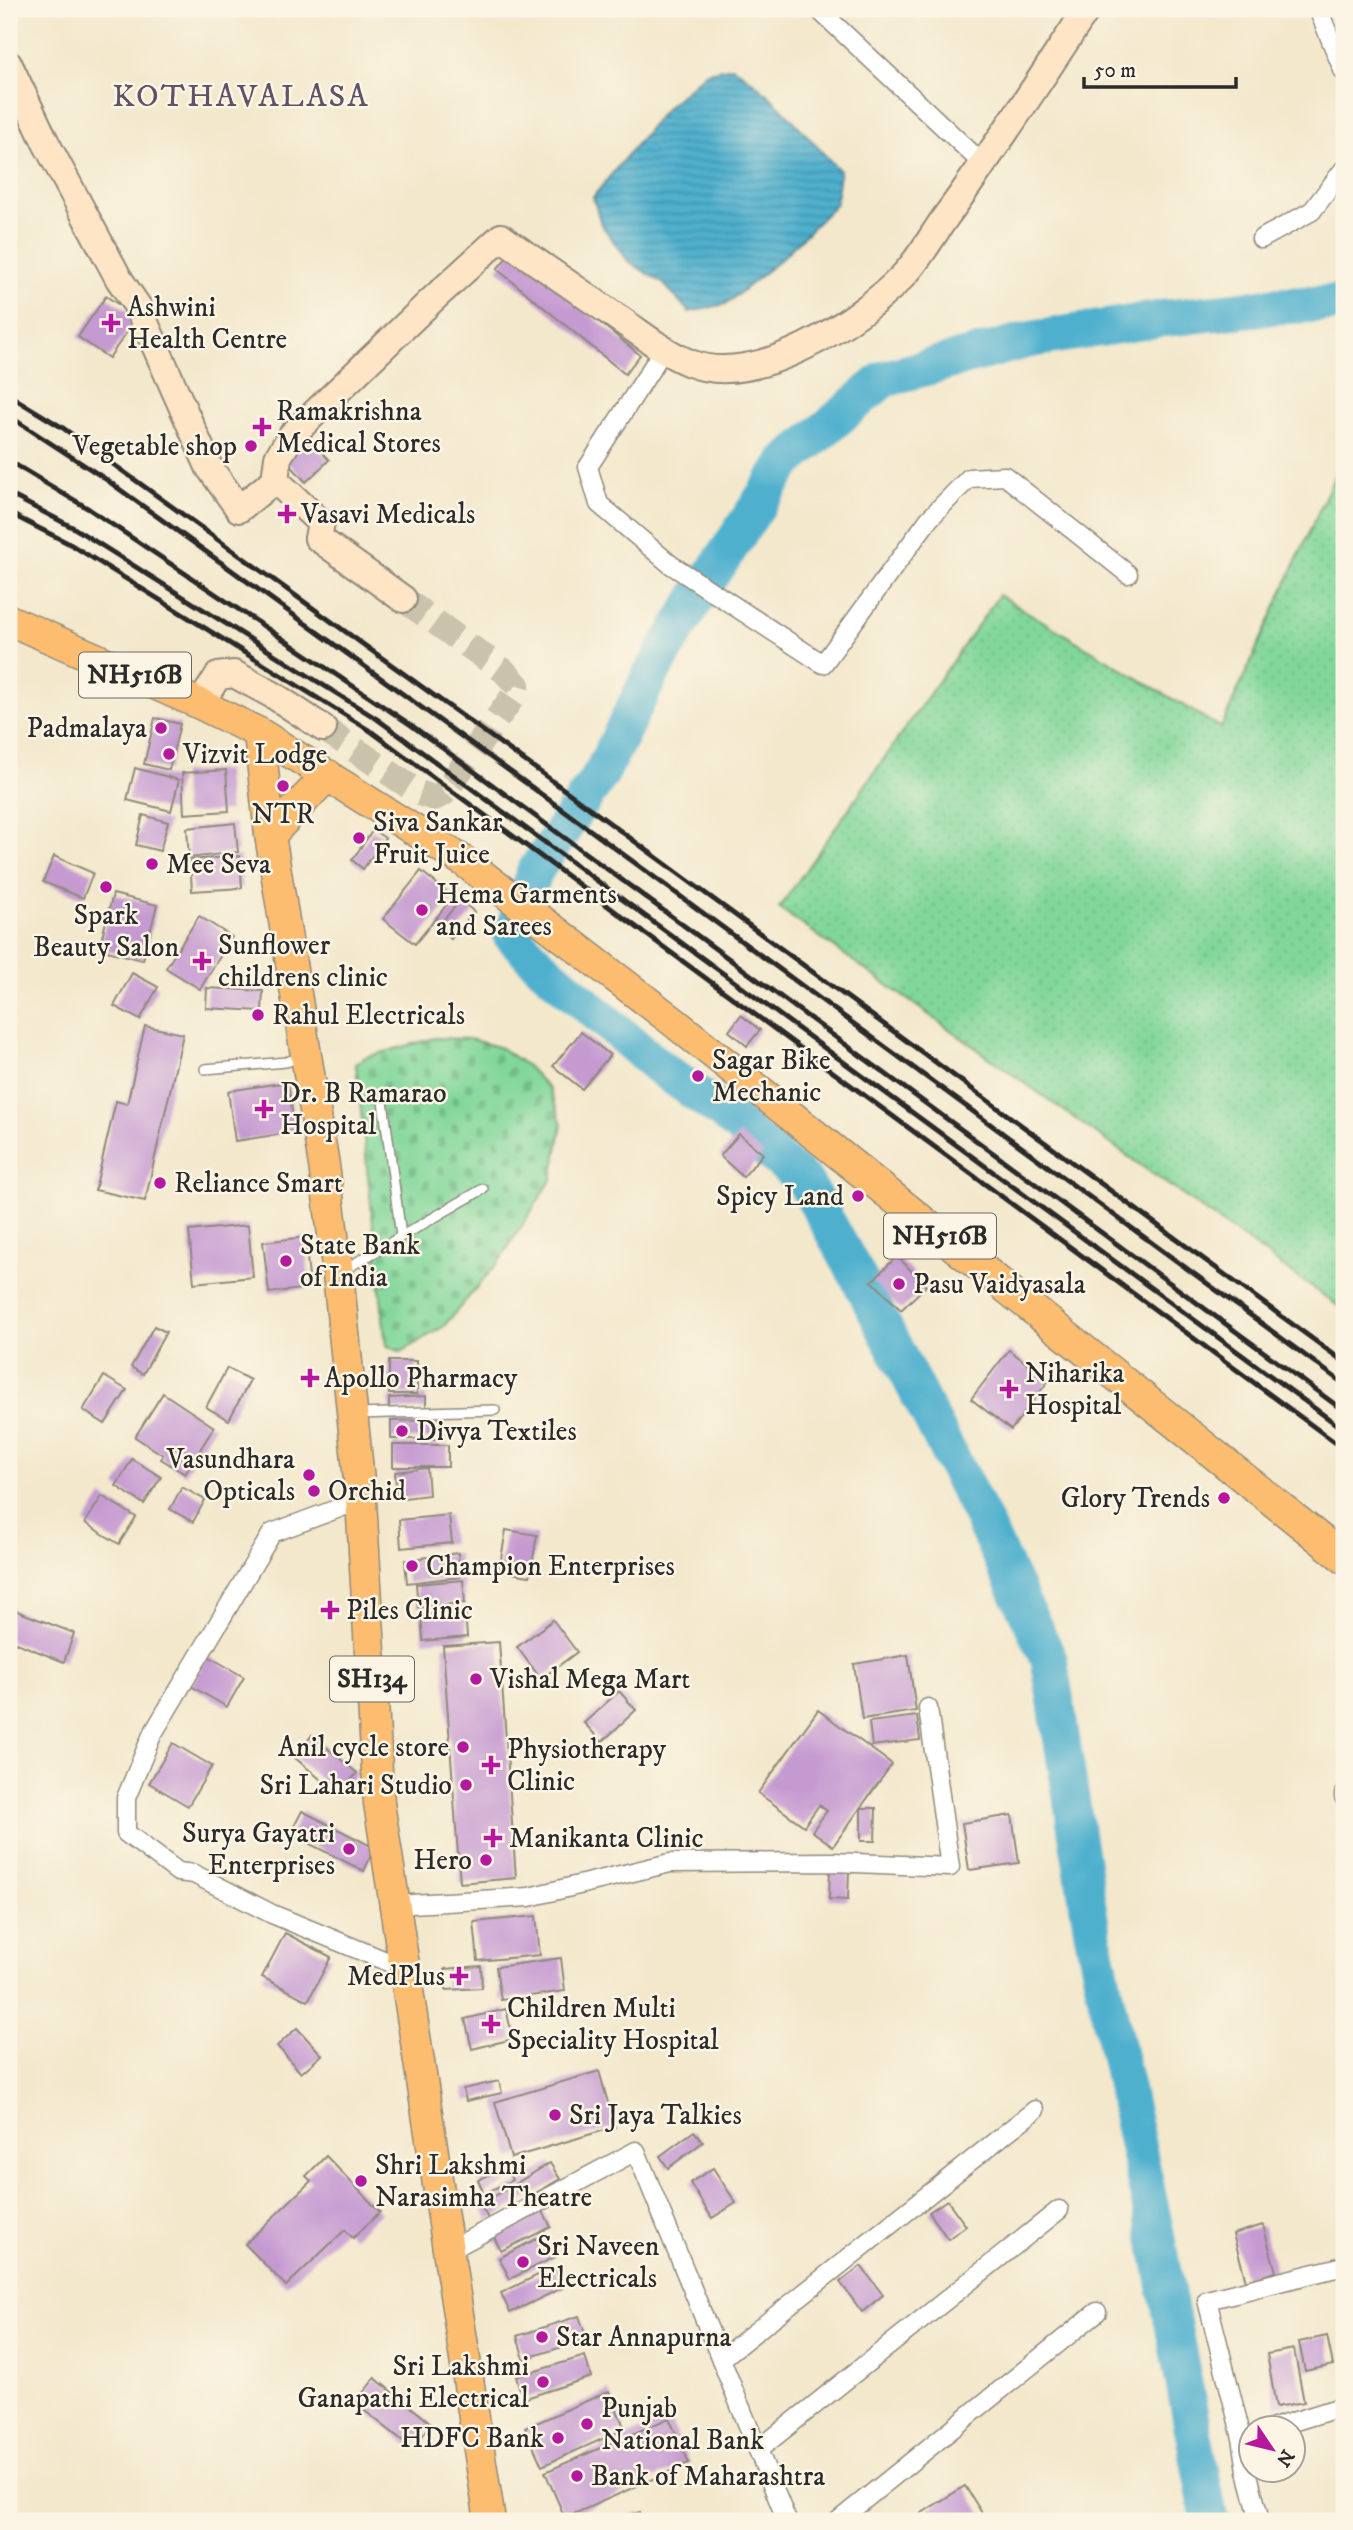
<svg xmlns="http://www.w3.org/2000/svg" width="1353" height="2530" font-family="'IM FELL DW Pica',serif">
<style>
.grass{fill:url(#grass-dots);stroke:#568162;stroke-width:2}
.cemetery{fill:url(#cemetery-stones);stroke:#568162;stroke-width:2}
.water{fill:url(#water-rules);stroke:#3d6e7c;stroke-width:2}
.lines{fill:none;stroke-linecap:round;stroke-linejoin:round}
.river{stroke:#4fb0ce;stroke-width:37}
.building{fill:#c59ad1}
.secondary-tunnel{stroke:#cbc2ac;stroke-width:26;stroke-dasharray:26 13;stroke-linecap:butt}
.service-casing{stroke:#8f8a7c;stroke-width:12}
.minor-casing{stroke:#8f8a7c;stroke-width:21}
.secondary-casing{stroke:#8f8a7c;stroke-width:30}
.primary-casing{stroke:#8f8a7c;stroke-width:33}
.trunk-casing{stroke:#8f8a7c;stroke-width:33}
.service{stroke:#fff;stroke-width:9}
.minor{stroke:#fff;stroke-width:18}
.secondary{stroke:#fee5c5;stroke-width:26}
.primary{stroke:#fcbd6f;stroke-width:30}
.trunk{stroke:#fcbd6f;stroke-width:30}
.rail{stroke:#2b2b2b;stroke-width:5}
.poi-dot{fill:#b5179e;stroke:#fcf5e5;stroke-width:2.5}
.labels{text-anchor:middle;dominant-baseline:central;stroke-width:5;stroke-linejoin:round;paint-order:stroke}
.shield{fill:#fcf5e5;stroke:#6a6863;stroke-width:2}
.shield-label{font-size:26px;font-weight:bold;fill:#2b2b2b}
.poi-label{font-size:28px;fill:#2b2b2b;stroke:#fcf5e5;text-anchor:start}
.quarter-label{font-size:32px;letter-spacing:2px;fill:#615265;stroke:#fcf5e5}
</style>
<defs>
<pattern id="grass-dots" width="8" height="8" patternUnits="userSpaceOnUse" patternTransform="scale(1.75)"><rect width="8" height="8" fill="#81d79a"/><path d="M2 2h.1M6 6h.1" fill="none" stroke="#70b985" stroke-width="1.8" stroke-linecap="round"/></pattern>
<pattern id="cemetery-stones" width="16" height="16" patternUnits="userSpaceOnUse" patternTransform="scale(1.75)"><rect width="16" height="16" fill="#81d79a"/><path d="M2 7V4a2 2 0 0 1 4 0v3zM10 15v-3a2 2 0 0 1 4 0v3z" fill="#70b985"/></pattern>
<pattern id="water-rules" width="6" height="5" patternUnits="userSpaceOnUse" patternTransform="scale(1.75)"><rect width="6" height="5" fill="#4fb0ce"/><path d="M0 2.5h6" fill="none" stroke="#428fa7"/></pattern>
</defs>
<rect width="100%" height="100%" fill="#fcf5e5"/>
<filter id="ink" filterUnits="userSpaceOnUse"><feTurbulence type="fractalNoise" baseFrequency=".0143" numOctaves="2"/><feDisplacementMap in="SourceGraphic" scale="14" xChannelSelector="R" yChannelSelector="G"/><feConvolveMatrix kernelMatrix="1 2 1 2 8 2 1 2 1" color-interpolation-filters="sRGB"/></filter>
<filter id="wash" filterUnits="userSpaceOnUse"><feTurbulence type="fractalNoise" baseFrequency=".00686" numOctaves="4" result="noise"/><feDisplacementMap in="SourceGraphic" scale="28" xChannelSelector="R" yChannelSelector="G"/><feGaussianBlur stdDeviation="1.57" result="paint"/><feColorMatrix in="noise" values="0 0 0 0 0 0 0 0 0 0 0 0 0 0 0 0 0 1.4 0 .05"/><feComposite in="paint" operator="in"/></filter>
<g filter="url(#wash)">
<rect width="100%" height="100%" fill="#f3e8cc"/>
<polygon class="grass" points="1344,455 1344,1310 779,908 999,595 1221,728"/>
<polygon class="cemetery" points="435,1038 470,1039 501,1048 527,1066 549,1089 562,1124 552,1179 500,1260 444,1326 401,1352 386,1345 356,1064 366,1057"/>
<path class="water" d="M 733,67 C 775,95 805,135 840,171 L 836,204 L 781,259 L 726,304 L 689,312 L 664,284 L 628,261 L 601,224 L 593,197 L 665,109 L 707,72 Z"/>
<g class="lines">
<polyline class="river" points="1210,2521 1153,2219 1092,1932 1049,1659 975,1504 859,1279 805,1182 725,1114 659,1067 538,963 511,935 535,871 602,772 650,676 698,596 786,462 884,379 1028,340 1159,319 1275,306 1344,303"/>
</g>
<g id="blocks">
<g class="building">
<polygon points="512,251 640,355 625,374 497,269"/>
<polygon points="106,296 137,317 109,358 78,337"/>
<polygon points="304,434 329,460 306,482 281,455"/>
<polygon points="155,718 180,724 169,770 144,764"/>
<polygon points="135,768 179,780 171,811 127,800"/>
<polygon points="226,770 229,811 184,814 182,773"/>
<polygon points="143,815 168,822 160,851 136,845"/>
<polygon points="235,823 238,852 189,858 187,828"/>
<polygon points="373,830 385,838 363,869 352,860"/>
<polygon points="54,856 93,873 83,898 43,882"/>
<polygon points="240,856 242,888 192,891 190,860"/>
<polygon points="421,871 453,897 415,944 383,919"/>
<polygon points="113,894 157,905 143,960 99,949"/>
<polygon points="461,900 474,912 451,939 437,927"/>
<polygon points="199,916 232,937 200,989 166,968"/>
<polygon points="132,973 158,987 140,1020 114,1006"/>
<polygon points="207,988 263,991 262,1011 206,1008"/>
<polygon points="741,1015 760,1030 747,1046 729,1031"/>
<polygon points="145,1026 183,1034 145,1201 95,1190 116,1101 127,1104"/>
<polygon points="581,1032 610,1055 582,1089 553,1066"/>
<polygon points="288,1082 295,1132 235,1141 228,1091"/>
<polygon points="739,1134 763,1154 743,1177 720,1156"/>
<polygon points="248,1225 253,1277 194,1283 189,1231"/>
<polygon points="305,1237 310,1288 269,1293 263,1242"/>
<polygon points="897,1256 926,1286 901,1310 872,1281"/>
<polygon points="154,1326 166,1332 143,1374 131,1367"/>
<polygon points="1009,1350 1049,1380 1011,1430 971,1399"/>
<rect x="389" y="1361" width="28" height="33"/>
<polygon points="227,1368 250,1380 229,1420 206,1407"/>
<polygon points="104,1376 127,1390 105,1424 83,1410"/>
<polygon points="163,1393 214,1427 185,1474 161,1459 163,1455 135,1437"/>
<polygon points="426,1396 426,1409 389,1410 389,1398"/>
<polygon points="443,1420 443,1439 391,1439 391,1421"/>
<rect x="393" y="1445" width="55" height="22"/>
<polygon points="132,1459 161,1477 144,1504 116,1486"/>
<polygon points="427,1468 429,1495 397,1499 395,1472"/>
<polygon points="182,1487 205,1500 193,1522 170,1509"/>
<polygon points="102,1496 136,1517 119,1544 85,1523"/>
<polygon points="449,1515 452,1543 401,1548 399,1520"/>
<polygon points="506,1530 537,1535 530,1576 499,1571"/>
<polygon points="458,1553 460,1577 407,1583 405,1560"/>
<polygon points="463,1580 465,1603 418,1607 416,1584"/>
<polygon points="9,1608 74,1633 64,1662 9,1640"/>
<polygon points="465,1611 467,1637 423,1641 421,1615"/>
<polygon points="553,1620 577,1652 541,1679 517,1647"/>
<polygon points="499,1642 516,1878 460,1883 443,1646"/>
<polygon points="908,1655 916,1711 862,1719 854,1664"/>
<polygon points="208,1656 244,1677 227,1707 191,1686"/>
<polygon points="619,1691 636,1710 602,1742 584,1723"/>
<polygon points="818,1710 892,1764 833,1846 812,1831 827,1811 819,1805 804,1826 758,1793"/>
<polygon points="917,1716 920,1740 872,1746 869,1722"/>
<polygon points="312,1735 357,1773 339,1795 294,1757"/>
<polygon points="173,1743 212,1766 188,1806 149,1783"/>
<polygon points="861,1808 876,1808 875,1841 861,1841"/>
<polygon points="302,1811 375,1848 364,1871 290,1834"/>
<polygon points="1012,1815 1019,1863 969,1870 962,1823"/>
<polygon points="830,1869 849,1869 848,1900 829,1899"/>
<polygon points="536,1916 540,1955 478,1961 474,1922"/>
<polygon points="285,1933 331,1957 308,2001 262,1977"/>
<polygon points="561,1958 565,1991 501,2000 496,1967"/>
<polygon points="481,1966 482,1988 446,1990 445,1969"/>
<polygon points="506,2009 513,2039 472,2049 465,2019"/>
<polygon points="297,2028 322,2055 301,2073 277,2046"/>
<polygon points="599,2071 615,2127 511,2158 495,2102"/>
<polygon points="499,2081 502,2093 466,2101 463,2089"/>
<polygon points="694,2131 703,2142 668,2168 660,2156"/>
<polygon points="326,2156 380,2212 353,2238 345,2230 286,2286 245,2244 311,2181 306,2176"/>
<polygon points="550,2163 560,2179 489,2220 480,2205"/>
<polygon points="506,2167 512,2180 484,2194 478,2180"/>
<polygon points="713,2168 736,2203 712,2218 690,2183"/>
<polygon points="947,2200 966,2226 948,2239 929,2212"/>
<polygon points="543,2211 551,2227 501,2251 493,2235"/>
<polygon points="1263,2225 1276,2272 1246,2281 1233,2234"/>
<polygon points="544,2235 555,2257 510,2279 499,2258"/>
<polygon points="861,2266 883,2295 862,2312 840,2282"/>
<polygon points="554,2267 564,2287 510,2313 501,2293"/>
<polygon points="579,2316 587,2339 524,2359 517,2336"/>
<polygon points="1327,2336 1333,2365 1305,2371 1299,2342"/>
<polygon points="1294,2349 1304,2402 1276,2407 1267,2354"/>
<polygon points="585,2356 591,2377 523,2399 516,2377"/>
<polygon points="375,2378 432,2424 412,2448 355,2403"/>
<polygon points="609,2391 625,2429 542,2466 525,2428"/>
<polygon points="669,2418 689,2463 565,2518 545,2472"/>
<polygon points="965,2486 987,2521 909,2521"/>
<polygon points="640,2512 642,2521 609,2521 609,2520"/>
</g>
</g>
</g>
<g filter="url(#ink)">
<use href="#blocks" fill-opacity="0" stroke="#8f8a7c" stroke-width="2"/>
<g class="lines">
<polyline class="secondary-tunnel" points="323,728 419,793 434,798 444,793 514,695 517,685 504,671 403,599"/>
<g class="service-casing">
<g id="service">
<polyline points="205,1069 286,1062 301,1057"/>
<polyline points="383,1101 401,1236"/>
<polyline points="342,1271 483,1189"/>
<polyline points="357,1414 495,1410"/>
</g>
</g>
<g class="minor-casing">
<g id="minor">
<polyline points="818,9 984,165"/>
<polyline points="1318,9 1344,72"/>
<polyline points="1261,239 1312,211 1344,169"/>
<polyline points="664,349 588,467 599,504 670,564 823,664 929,519 969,478 1005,476 1128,574"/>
<polyline points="361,1500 272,1533 152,1735 126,1798 126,1833 178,1872 194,1874 272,1914 405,1969"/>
<polyline points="1344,1794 1344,1797"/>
<polyline points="395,1905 529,1897 670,1863 832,1862 950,1867 928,1708"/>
<polyline points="448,2251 636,2151 787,2521"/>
<polyline points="721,2359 1035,2110"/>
<polyline points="1273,2428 1344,2406"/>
<polyline points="758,2450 1059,2210"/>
<polyline points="838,2521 1097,2312"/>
<polyline points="1260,2521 1247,2471 1242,2438 1207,2300 1344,2266"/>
</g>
</g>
<g class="secondary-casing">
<g id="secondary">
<path d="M 9,65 L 46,143 L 119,279 L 138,307 L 209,467 L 239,509 L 275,480 L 278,457 L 292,435 L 431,301 L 501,237 C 539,264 579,291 618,318 C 641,333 664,353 690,363 C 755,390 860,321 904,275 C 921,257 933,234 947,215 C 996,148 1041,78 1087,9"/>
<polyline points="275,480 321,523 318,538 403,599"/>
<polyline points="200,704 218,676 234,674 273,695 323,728"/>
</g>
</g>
<g class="primary-casing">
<g id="primary">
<polyline points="259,733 270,835 324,1165 338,1274 361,1500 379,1803 490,2521"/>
<polyline points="270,835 328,775"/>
</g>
</g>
<g class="trunk-casing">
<polyline id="trunk" points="9,620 200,704 259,733 465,862 670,1019 1344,1558"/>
</g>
<use href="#service" class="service"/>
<use href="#minor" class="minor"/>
<use href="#secondary" class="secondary"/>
<use href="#primary" class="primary"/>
<use href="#trunk" class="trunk"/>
<g class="rail">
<polyline points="9,395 63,428 547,777 1344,1362"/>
<polyline points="9,416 104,478 537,791 1344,1384"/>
<polyline points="9,461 89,509 411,725 1344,1411"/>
<polyline points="9,494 74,528 377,719 1344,1430"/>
<polyline points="9,513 70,544 372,732 1344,1449"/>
</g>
</g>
</g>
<g class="poi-dot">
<path d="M107.5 312.5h7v7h7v7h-7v7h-7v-7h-7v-7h7z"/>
<path d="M258.5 416.5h7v7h7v7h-7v7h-7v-7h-7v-7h7z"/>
<circle cx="251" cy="446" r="7"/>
<path d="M283.5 503.5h7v7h7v7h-7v7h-7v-7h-7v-7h7z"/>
<circle cx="161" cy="728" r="7"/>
<circle cx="169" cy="754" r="7"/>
<circle cx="283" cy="786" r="7"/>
<circle cx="359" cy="838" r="7"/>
<circle cx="152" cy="864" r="7"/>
<circle cx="106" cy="887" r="7"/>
<circle cx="422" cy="910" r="7"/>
<path d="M198.5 950.5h7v7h7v7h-7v7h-7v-7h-7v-7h7z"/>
<circle cx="258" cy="1015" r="7"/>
<circle cx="698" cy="1076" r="7"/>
<path d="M260.5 1098.5h7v7h7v7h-7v7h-7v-7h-7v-7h7z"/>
<circle cx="160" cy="1183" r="7"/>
<circle cx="858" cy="1196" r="7"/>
<circle cx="286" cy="1261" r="7"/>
<circle cx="899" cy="1284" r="7"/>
<path d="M306.5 1367.5h7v7h7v7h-7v7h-7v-7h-7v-7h7z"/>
<path d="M1005.5 1378.5h7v7h7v7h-7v7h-7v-7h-7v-7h7z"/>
<circle cx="402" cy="1431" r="7"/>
<circle cx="309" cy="1475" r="7"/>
<circle cx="314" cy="1491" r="7"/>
<circle cx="1224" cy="1498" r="7"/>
<circle cx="412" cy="1566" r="7"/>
<path d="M326.5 1599.5h7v7h7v7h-7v7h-7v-7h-7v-7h7z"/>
<circle cx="476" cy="1679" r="7"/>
<circle cx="463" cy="1747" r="7"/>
<path d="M487.5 1754.5h7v7h7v7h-7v7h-7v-7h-7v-7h7z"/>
<circle cx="466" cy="1785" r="7"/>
<path d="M489.5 1827.5h7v7h7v7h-7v7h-7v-7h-7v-7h7z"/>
<circle cx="349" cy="1849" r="7"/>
<circle cx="486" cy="1860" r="7"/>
<path d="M455.5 1965.5h7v7h7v7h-7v7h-7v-7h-7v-7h7z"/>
<path d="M487.5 2013.5h7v7h7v7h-7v7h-7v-7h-7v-7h7z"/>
<circle cx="555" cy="2115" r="7"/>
<circle cx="361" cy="2181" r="7"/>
<circle cx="523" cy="2262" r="7"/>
<circle cx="542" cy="2337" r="7"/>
<circle cx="543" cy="2382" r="7"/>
<circle cx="587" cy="2424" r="7"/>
<circle cx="558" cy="2438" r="7"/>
<circle cx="577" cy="2476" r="7"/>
</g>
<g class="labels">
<g class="shield">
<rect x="79" y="652.5" width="112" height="45" rx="5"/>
<rect x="884" y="1213.5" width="112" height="45" rx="5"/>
<rect x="330" y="1656.5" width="84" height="45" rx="5"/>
</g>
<g class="shield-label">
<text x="135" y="675">NH516B</text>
<text x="940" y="1236">NH516B</text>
<text x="372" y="1679">SH134</text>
</g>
<g class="poi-label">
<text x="127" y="307">Ashwini<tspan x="127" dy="32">Health Centre</tspan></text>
<text x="276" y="411">Ramakrishna<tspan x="276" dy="32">Medical Stores</tspan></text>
<text x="237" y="446" text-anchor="end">Vegetable shop</text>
<text x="301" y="514">Vasavi Medicals</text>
<text x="147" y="728" text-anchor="end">Padmalaya</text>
<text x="183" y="754">Vizvit Lodge</text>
<text x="283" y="814" text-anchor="middle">NTR</text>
<text x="373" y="822">Siva Sankar<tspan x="373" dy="32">Fruit Juice</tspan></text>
<text x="166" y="864">Mee Seva</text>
<text x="436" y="894">Hema Garments<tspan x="436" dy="32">and Sarees</tspan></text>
<text x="106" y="915" text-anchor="middle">Spark<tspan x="106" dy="32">Beauty Salon</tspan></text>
<text x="218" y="945">Sunflower<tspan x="218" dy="32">childrens clinic</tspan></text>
<text x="272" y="1015">Rahul Electricals</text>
<text x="712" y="1060">Sagar Bike<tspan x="712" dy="32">Mechanic</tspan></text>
<text x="280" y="1093">Dr. B Ramarao<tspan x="280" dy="32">Hospital</tspan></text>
<text x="174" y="1183">Reliance Smart</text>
<text x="844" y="1196" text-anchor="end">Spicy Land</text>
<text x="300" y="1245">State Bank<tspan x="300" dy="32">of India</tspan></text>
<text x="913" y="1284">Pasu Vaidyasala</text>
<text x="1025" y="1373">Niharika<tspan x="1025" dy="32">Hospital</tspan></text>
<text x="324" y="1378">Apollo Pharmacy</text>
<text x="416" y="1431">Divya Textiles</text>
<text x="295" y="1459" text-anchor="end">Vasundhara<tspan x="295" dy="32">Opticals</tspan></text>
<text x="328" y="1491">Orchid</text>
<text x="1210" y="1498" text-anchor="end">Glory Trends</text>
<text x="426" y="1566">Champion Enterprises</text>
<text x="346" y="1610">Piles Clinic</text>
<text x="490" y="1679">Vishal Mega Mart</text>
<text x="449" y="1747" text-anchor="end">Anil cycle store</text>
<text x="507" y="1749">Physiotherapy<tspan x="507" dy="32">Clinic</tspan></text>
<text x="452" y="1785" text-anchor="end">Sri Lahari Studio</text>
<text x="335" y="1833" text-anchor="end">Surya Gayatri<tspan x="335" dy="32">Enterprises</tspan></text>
<text x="509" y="1838">Manikanta Clinic</text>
<text x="472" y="1860" text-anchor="end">Hero</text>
<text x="445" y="1976" text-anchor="end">MedPlus</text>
<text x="507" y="2008">Children Multi<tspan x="507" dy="32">Speciality Hospital</tspan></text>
<text x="569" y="2115">Sri Jaya Talkies</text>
<text x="375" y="2165">Shri Lakshmi<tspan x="375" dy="32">Narasimha Theatre</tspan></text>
<text x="537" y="2246">Sri Naveen<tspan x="537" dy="32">Electricals</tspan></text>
<text x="556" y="2337">Star Annapurna</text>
<text x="529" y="2366" text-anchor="end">Sri Lakshmi<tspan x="529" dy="32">Ganapathi Electrical</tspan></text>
<text x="601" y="2408">Punjab<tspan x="601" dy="32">National Bank</tspan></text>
<text x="544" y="2438" text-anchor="end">HDFC Bank</text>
<text x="591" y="2476">Bank of Maharashtra</text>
</g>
<g class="quarter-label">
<text x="241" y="97">KOTHAVALASA</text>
</g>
</g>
<rect width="1353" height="2530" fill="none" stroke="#fcf5e5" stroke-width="35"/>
<g transform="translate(1272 2449) rotate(125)"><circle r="33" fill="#fcf5e5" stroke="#a8a49b" stroke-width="2"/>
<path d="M0-5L12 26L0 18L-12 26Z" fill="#b5179e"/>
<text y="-10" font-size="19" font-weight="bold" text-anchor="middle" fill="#2b2b2b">N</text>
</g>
<path d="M1084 77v10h152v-10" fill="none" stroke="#2b2b2b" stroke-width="3.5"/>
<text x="1094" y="77" font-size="21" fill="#2b2b2b" stroke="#fcf5e5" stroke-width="5" paint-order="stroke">50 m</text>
</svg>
